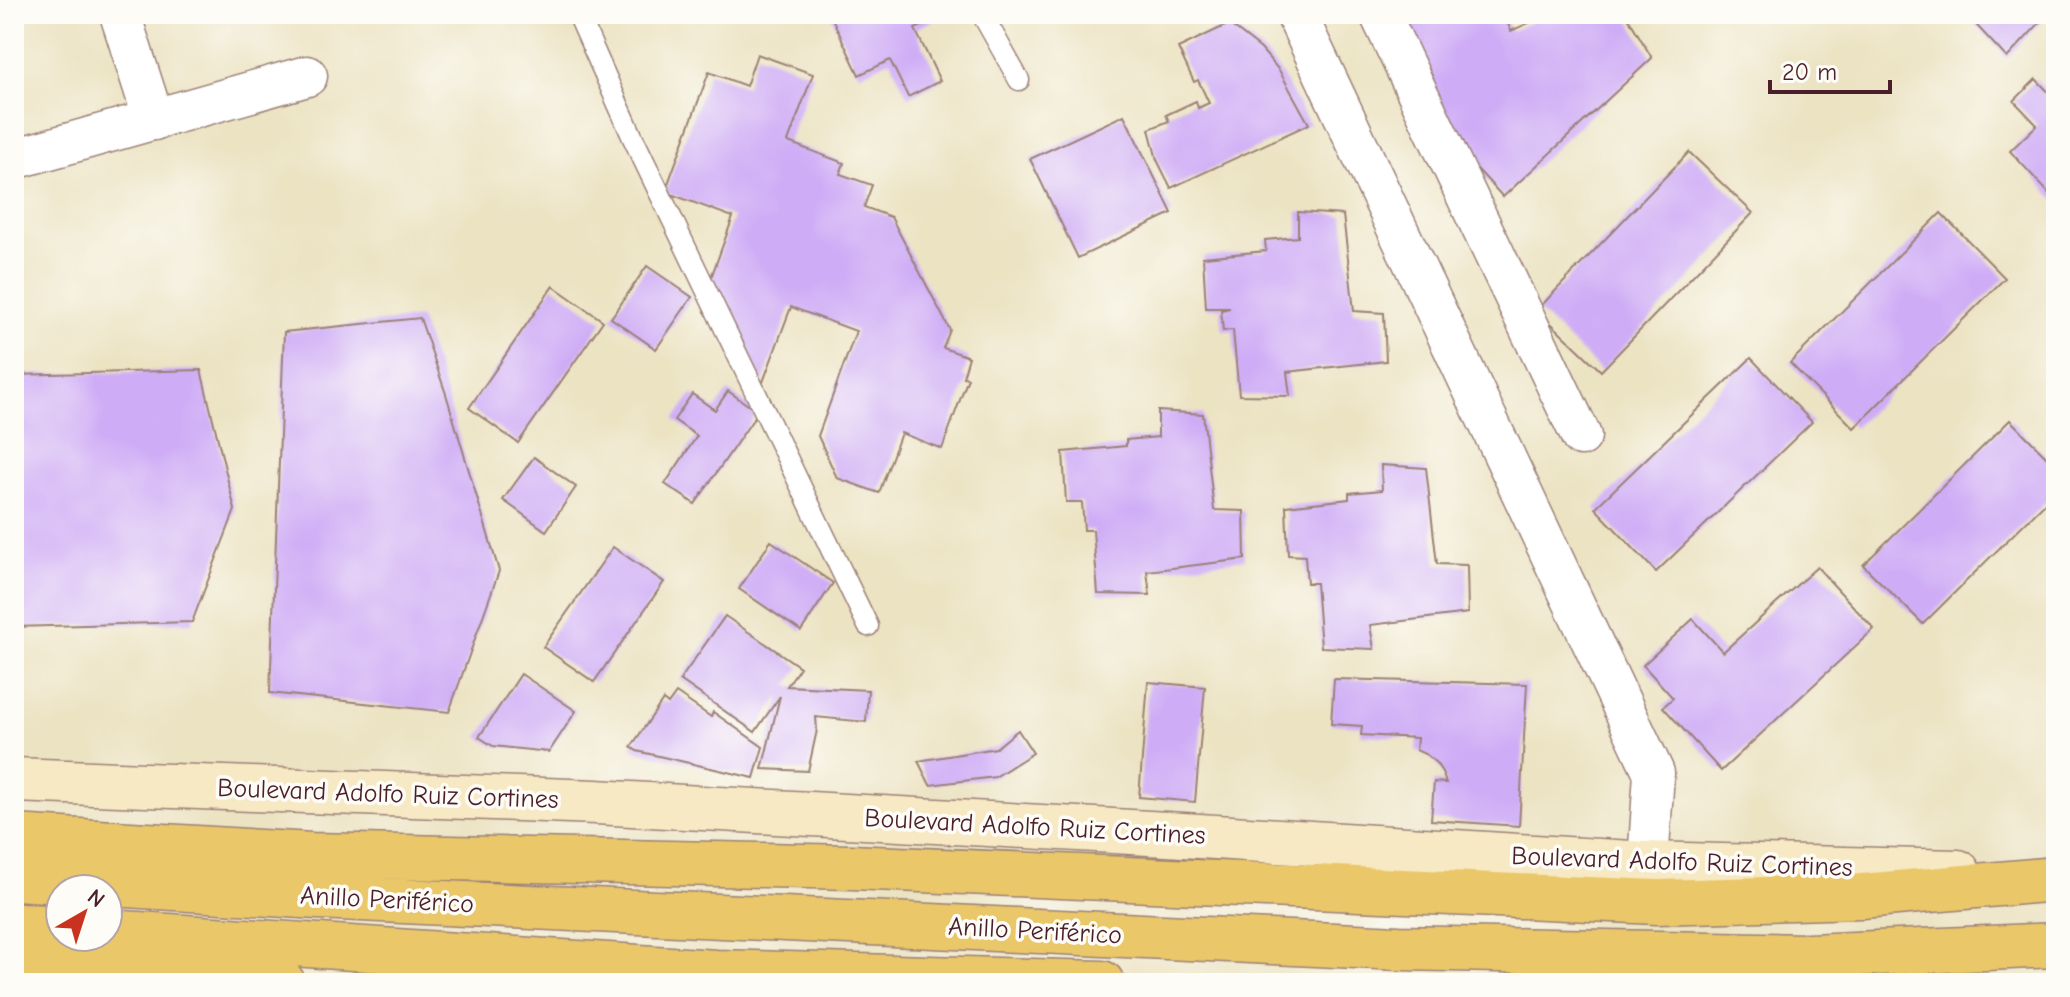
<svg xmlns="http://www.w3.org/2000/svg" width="2070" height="997" font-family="'Comic Neue',sans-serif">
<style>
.building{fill:#cfadf6}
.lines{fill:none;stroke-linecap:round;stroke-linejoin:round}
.lane-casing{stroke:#9b8177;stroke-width:23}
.street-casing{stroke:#9b8177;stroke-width:43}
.secondary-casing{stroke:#9b8177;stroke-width:47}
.highway-casing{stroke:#9b8177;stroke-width:47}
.lane{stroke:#fff;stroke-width:20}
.street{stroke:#fff;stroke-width:40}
.secondary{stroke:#f7e9c3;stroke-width:44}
.highway{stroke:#eac769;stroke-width:44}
.labels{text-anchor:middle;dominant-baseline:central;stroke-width:7;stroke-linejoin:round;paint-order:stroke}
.street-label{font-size:26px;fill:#4a1f2b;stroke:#fdfcf7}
</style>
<rect width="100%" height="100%" fill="#fdfcf7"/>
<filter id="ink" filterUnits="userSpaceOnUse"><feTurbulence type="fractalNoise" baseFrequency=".0125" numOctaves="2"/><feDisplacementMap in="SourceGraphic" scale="16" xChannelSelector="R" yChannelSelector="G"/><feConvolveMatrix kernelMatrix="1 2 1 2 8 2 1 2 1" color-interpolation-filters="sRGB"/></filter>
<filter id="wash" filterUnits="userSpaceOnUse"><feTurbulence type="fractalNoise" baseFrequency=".006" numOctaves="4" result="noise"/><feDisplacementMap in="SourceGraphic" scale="32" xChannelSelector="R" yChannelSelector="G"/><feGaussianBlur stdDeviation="1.8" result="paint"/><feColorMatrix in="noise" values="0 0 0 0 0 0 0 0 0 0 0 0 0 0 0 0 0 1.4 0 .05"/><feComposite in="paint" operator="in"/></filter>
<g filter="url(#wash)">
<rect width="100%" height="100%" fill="#ece3c3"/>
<g id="blocks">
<g class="building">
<polygon points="830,14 947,14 915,29 940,81 908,97 890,60 859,75"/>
<polygon points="1397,14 1504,14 1511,31 1549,14 1626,14 1652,58 1503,197 1468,159"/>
<polygon points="1966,14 2048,14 2007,58"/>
<polygon points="1229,24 1261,49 1279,70 1309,124 1171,188 1157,160 1149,129 1169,121 1166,115 1196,101 1198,108 1209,103 1198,80 1194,82 1178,48"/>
<polygon points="757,54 813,74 788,142 844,163 840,174 872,185 864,207 891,217 950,330 943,348 969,357 963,377 968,378 942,449 901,433 879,493 837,478 818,436 856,331 791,307 763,382 752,378 708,286 733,217 665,192 709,72 746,86"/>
<polygon points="2036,79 2056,100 2056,201 2010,151 2037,125 2014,101"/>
<polygon points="1124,115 1172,213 1078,258 1030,159"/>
<polygon points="1689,152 1753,213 1601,371 1537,310"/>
<polygon points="1298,212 1343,215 1354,311 1384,313 1386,361 1287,372 1290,396 1239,395 1233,330 1223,331 1221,310 1230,308 1206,308 1203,257 1266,251 1265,240 1298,237"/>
<polygon points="1941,213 2005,278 1854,428 1790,363"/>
<polygon points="647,266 692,297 656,349 611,318"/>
<polygon points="553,286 603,321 518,443 469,408"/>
<polygon points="420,318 446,394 499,571 449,712 270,693 284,332"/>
<polygon points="1751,358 1812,422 1656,572 1595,508"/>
<polygon points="201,370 235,510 192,622 14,627 14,375"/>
<polygon points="728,391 758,412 695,504 665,484 697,436 674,420 692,394 715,410"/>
<polygon points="1158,411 1203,414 1214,510 1244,511 1245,559 1147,571 1150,595 1098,594 1093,530 1084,530 1082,502 1066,502 1063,452 1126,446 1126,440 1158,437"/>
<polygon points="2010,420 2056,466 2056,492 1923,624 1863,565"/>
<polygon points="534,457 576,487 546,531 503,500"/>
<polygon points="1381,465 1426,468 1437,564 1467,565 1468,613 1370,625 1374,649 1321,647 1316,583 1307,583 1305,556 1288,555 1286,506 1349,499 1349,493 1382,490"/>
<polygon points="771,541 833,583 801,631 739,589"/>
<polygon points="613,547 664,582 594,682 543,647"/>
<polygon points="1817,567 1874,629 1721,771 1663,707 1673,698 1643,665 1693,619 1723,652"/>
<polygon points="725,616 800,667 787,686 868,690 866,722 816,717 817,730 808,771 762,769 780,696 755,732 680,680"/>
<polygon points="521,674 576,711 549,752 493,746 479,737"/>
<polygon points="1334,679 1527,684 1519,826 1431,820 1434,782 1446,783 1442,772 1436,763 1427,755 1416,750 1417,738 1361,735 1362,726 1331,724"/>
<polygon points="1148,682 1205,687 1195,802 1139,797"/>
<polygon points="676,693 711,717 713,712 763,747 754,778 637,751 631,747 663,700 668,704"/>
<polygon points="1018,730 1033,753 995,777 930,785 918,761 996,748"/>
</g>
</g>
</g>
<g filter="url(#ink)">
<use href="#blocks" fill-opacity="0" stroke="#9b8177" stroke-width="2"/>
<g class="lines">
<g class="lane-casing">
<g id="lane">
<polyline points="578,14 633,138 868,626"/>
<polyline points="982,14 1019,80"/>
</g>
</g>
<g class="street-casing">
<g id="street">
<polyline points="120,14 154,120"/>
<polyline points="1296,14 1654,773 1648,864"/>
<polyline points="1380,14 1581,436"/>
<polyline points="14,159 307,76"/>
</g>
</g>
<g class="secondary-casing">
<polyline id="secondary" points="14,780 596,802 1167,834 1648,864 1958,872"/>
</g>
<g class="highway-casing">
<g id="highway">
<polyline points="14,837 312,855 851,867 1657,902 1862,896 2056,879"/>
<polyline points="14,878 317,897 1399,948 1809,956 2056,945"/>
<polyline points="14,925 60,928"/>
<polyline points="108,932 716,972 1102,983"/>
<polyline points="14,966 283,983"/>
</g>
</g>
<use href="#lane" class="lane"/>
<use href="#street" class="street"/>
<use href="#secondary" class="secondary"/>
<use href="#highway" class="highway"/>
</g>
</g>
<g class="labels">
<g class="street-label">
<text transform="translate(388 794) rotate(2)">Boulevard Adolfo Ruiz Cortines</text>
<text transform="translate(1035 827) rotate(3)">Boulevard Adolfo Ruiz Cortines</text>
<text transform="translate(1682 862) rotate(2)">Boulevard Adolfo Ruiz Cortines</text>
<text transform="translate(387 900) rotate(3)">Anillo Periférico</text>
<text transform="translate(1035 931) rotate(3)">Anillo Periférico</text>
</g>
</g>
<rect width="2070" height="997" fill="none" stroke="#fdfcf7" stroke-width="48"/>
<g transform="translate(84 913) rotate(39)"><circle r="38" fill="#fdfcf7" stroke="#b5a4a5" stroke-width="2"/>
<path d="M0-6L14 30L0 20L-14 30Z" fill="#c8321e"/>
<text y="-12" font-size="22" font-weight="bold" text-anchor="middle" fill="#4a1f2b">N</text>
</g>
<path d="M1770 80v12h120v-12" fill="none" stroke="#4a1f2b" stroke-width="4"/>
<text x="1782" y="80" font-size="24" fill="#4a1f2b" stroke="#fdfcf7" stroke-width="6" paint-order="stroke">20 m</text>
</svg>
